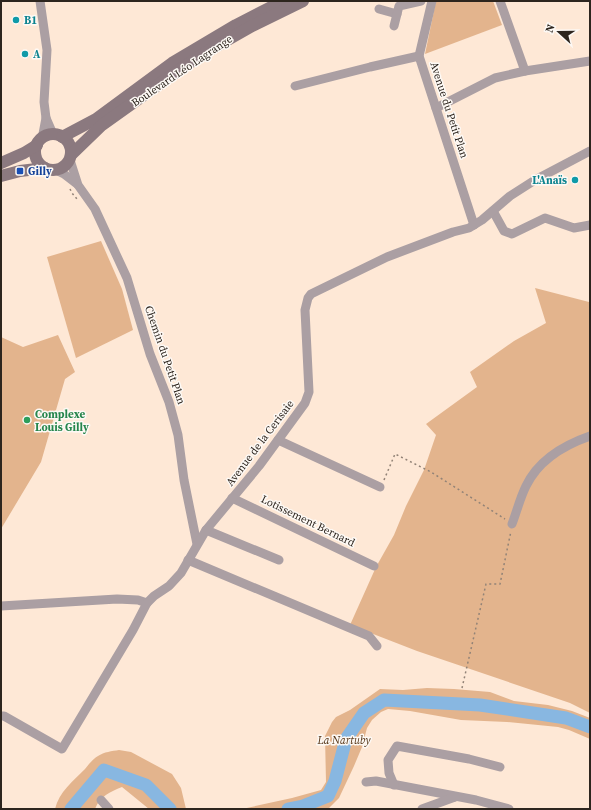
<svg xmlns="http://www.w3.org/2000/svg" width="591" height="810" font-family="'Source Serif 4',serif">
<style>
.green{fill:#e3b48d}
.lines{fill:none;stroke-linecap:round;stroke-linejoin:round}
.river{stroke:#88b7e1;stroke-width:13}
.path{stroke:#928377;stroke-width:1.5;stroke-dasharray:2 3;stroke-linecap:butt}
.street{stroke:#ab9fa3;stroke-width:9}
.secondary{stroke:#8b797f;stroke-width:12}
.culture-dot{fill:#0f9aa8;stroke:#fdf9f5;stroke-width:1.5}
.transit-dot{fill:#1a4fb4;stroke:#fdf9f5;stroke-width:1.5}
.leisure-dot{fill:#2e9e5b;stroke:#fdf9f5;stroke-width:1.5}
.labels{text-anchor:middle;dominant-baseline:central;stroke-width:3;stroke-linejoin:round;paint-order:stroke}
.culture-label{font-size:11px;font-weight:bold;fill:#0d838f;stroke:#fdf9f5;text-anchor:start}
.street-label{font-size:11px;fill:#2d251e;stroke:#fdf9f5}
.transit-label{font-size:11px;font-weight:bold;fill:#164399;stroke:#fdf9f5;text-anchor:start}
.leisure-label{font-size:11px;font-weight:bold;fill:#27864d;stroke:#fdf9f5;text-anchor:start}
.park-label{font-size:11px;font-style:italic;fill:#543314;stroke:#fdf9f5}
</style>
<rect width="100%" height="100%" fill="#fee8d6"/>
<g class="green">
<polygon points="436,1 493,1 502,25 425,54"/>
<polygon points="101,241 122,289 133,330 76,358 47,257"/>
<polygon points="535,288 589,302 590,305 590,713 570,703 417,651 350,625 376,567 394,535 406,506 424,470 436,435 426,424 477,387 470,372 514,341 546,323"/>
<polygon points="58,335 75,372 65,379 41,462 1,529 1,337 23,347"/>
<polygon points="427,688 454,689 490,692 514,701 548,705 572,711 590,718 590,739 569,730 558,727 507,722 461,720 410,711 388,709 381,712 372,720 367,728 362,747 354,766 339,798 329,808 242,809 292,798 321,790 326,782 325,736 332,722 336,717 350,710 380,689 403,690"/>
<path d="M 119,750 L 131,752 L 172,774 L 181,788 L 186,809 L 149,809 L 122,787 C 110,792 100,796 95,809 L 55,809 C 59,792 73,781 85,769 C 88,765 93,759 98,756 C 104,752 112,751 119,750 Z"/>
</g>
<g class="lines">
<g class="river">
<polyline points="71,809 104,770 146,785 170,809"/>
<polyline points="288,809 303,806 328,796 335,781 346,739 364,713 384,700 480,705 566,718 590,727"/>
</g>
<g class="path">
<polyline points="70,189 72,193 77,199"/>
<polyline points="384,480 395,454 431,472 505,519"/>
<polyline points="462,688 486,584 500,584 511,531"/>
</g>
<g class="street">
<polyline points="40,1 47,50 44,102 46,118 42,139"/>
<polyline points="432,1 419,56 474,225"/>
<polyline points="500,1 525,71"/>
<polyline points="379,9 397,14 399,6 421,1"/>
<polyline points="394,26 397,14"/>
<polyline points="295,86 370,67 419,56"/>
<polyline points="436,108 495,78 525,71 590,61"/>
<polyline points="46,118 53,134"/>
<polyline points="70,160 78,185 95,209 127,278 150,354 169,402 178,435 184,480 197,544"/>
<polyline points="56,170 64,174 77,184"/>
<polyline points="493,211 504,231 512,234 545,218 574,228 590,225"/>
<polyline points="278,440 380,487"/>
<polyline points="232,498 374,566"/>
<path d="M 512,524 C 517,511 520,498 526,486 C 538,461 564,445 590,436"/>
<polyline points="206,530 279,560"/>
<polyline points="188,560 369,636 377,646"/>
<polyline points="1,606 117,599 138,600 147,603"/>
<polyline points="1,716 4,716 62,749 133,630 147,603 154,596 169,586 181,573 206,530 259,466 305,403 309,392 305,310 308,298 311,294 387,257 453,232 469,228 482,220 510,196 535,180 590,151"/>
<polyline points="366,782 376,781 476,800 509,809"/>
<polyline points="394,785 389,773 388,760 397,746 469,759 500,767"/>
<polyline points="101,800 109,809"/>
<polyline points="422,809 455,797"/>
</g>
<g class="secondary">
<circle cx="53" cy="152" r="18"/>
<polyline points="62,137 96,119 172,63 236,25 283,1"/>
<polyline points="71,155 102,125 179,70 208,51 252,26 303,1"/>
<polyline points="1,163 24,153 37,145"/>
<polyline points="1,176 20,171 45,168"/>
</g>
</g>
<g class="culture-dot">
<circle cx="16" cy="20" r="4"/>
<circle cx="25" cy="54" r="4"/>
<circle cx="575" cy="180" r="4"/>
</g>
<rect class="transit-dot" x="16" y="167" width="8" height="8" rx="2"/>
<circle class="leisure-dot" cx="27" cy="420" r="4"/>
<g class="labels">
<g class="culture-label">
<text x="24" y="20">B1</text>
<text x="33" y="54">A</text>
<text x="567" y="180" text-anchor="end">L'Anaïs</text>
</g>
<g class="street-label">
<text transform="translate(182 71) rotate(-34)">Boulevard Léo Lagrange</text>
<text transform="translate(449 110) rotate(72)">Avenue du Petit Plan</text>
<text transform="translate(165 355) rotate(71)">Chemin du Petit Plan</text>
<text transform="translate(260 443) rotate(-53)">Avenue de la Cerisaie</text>
<text transform="translate(308 521) rotate(26)">Lotissement Bernard</text>
</g>
<g class="transit-label">
<text x="28" y="171">Gilly</text>
</g>
<g class="leisure-label">
<text x="35" y="414">Complexe<tspan x="35" dy="13">Louis Gilly</tspan></text>
</g>
<g class="park-label">
<text x="344" y="740">La Nartuby</text>
</g>
</g>
<rect width="591" height="810" fill="none" stroke="#2d251e" stroke-width="4"/>
<g transform="translate(559 32) rotate(291)" stroke="#fdf9f5" stroke-width="3" paint-order="stroke">
<path d="M0-3L7 15L0 10L-7 15Z" fill="#2d251e"/>
<text y="-6" font-size="11" font-weight="bold" text-anchor="middle" fill="#2d251e">N</text>
</g>
</svg>
